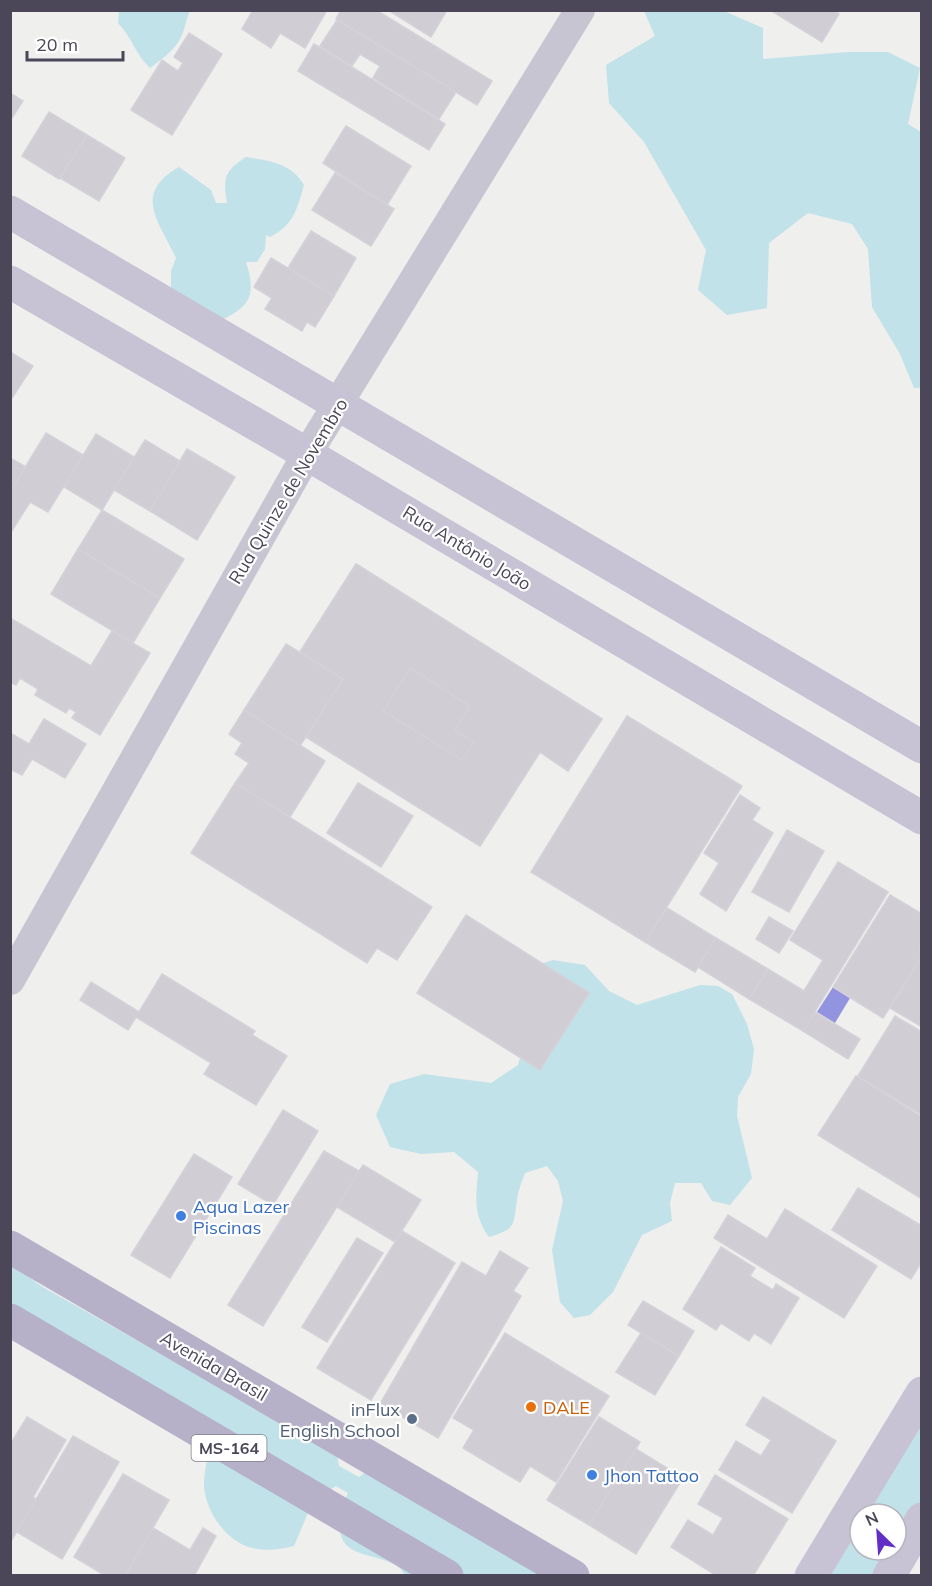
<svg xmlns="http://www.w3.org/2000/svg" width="932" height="1586" font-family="Mulish,sans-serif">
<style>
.green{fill:#c0e2e8}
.water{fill:#9294e0}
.building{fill:#d0cdd4;stroke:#d4d1d8;stroke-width:1.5;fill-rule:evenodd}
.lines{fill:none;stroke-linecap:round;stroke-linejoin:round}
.street{stroke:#c8c5d2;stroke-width:30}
.secondary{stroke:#c7c2d4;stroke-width:33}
.primary{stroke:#b6b0c9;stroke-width:33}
.shop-dot{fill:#3f7fe0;stroke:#fff;stroke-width:2}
.food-dot{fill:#e8710a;stroke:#fff;stroke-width:2}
.service-dot{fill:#5c6f8a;stroke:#fff;stroke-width:2}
.labels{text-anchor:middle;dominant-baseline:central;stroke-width:4.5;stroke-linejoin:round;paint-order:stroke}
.shield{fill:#fff;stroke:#817e8a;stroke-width:1.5}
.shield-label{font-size:16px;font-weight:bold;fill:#4b4758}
.street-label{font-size:18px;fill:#4b4758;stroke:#fff}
.shop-label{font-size:18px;fill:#366cbe;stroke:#fff;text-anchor:start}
.food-label{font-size:18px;fill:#c56008;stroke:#fff;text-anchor:start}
.service-label{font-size:18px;fill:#4e5e75;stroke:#fff;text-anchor:end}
</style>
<rect width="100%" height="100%" fill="#efefed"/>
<g class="green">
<path d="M 119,11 L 119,10 L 190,11 C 186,19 185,29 181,37 C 175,50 161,60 150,68 C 135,54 132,37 118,23 Z"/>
<polygon points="724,11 763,28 763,59 848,52 888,52 920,68 908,124 921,132 921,388 914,388 900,354 872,307 868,249 852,224 808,213 769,243 767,308 727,315 698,290 706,250 644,142 609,103 606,65 655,36 644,11"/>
<path d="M 246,157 C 269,161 291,163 304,185 C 297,209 294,225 270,237 L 266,235 L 265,249 L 257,262 L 246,262 C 259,301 245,309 213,324 L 171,299 L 171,271 L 176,258 C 159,221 132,194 179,167 L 211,190 L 216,203 L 227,203 C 223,179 224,171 246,157 Z"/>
<path d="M 553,960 L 585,965 L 609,991 L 637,1005 L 700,985 L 718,986 L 732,994 L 747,1024 L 754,1049 L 751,1074 L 738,1097 L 737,1116 L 752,1178 L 730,1205 L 712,1201 L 701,1183 L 675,1183 L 670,1203 L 672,1221 L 642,1235 L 613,1292 L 590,1315 L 574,1318 L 560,1302 L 552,1250 L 563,1201 L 558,1181 L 547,1166 L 525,1173 C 522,1181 518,1191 517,1200 C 513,1226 517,1228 489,1237 C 473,1215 476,1199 478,1172 L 454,1152 L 421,1154 L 390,1147 L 376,1115 L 390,1084 L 424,1074 L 491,1083 L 518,1065 L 527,1033 L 521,970 Z"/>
<path d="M 10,1263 L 41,1286 L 337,1454 L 339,1466 L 359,1477 L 367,1471 L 577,1575 L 405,1575 C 390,1544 315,1573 348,1493 L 336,1486 L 313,1501 L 294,1546 C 282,1549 269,1551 257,1549 C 228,1545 205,1512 204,1485 C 204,1473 207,1460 209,1448 L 11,1336 Z"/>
<polygon points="921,1418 921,1509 887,1575 797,1576 860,1515 860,1550 896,1550 896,1514 861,1514 874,1494 889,1480 898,1447"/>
</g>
<polygon class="water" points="833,987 850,998 835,1023 817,1012"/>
<g class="building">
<polygon points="253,10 327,10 305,48 280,33 271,48 242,29"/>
<polygon points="341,10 376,10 492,81 477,105 336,19"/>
<polygon points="388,10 447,10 431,37"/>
<polygon points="770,10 833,10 839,14 822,42"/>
<polygon points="337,20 456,92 439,119 373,78 380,66 360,54 352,66 320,46"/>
<polygon points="189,33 222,54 172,135 131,110 162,60 178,71 183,63 174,57"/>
<polygon points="314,44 445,124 429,150 298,71"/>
<polygon points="10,93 23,101 10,121"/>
<polygon points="49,112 87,135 59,179 22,156"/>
<polygon points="346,126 411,166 387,205 323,163"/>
<polygon points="87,135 125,158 99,201 60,178"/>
<polygon points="335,173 394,209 371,246 312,210"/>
<polygon points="311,231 356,258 334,296 288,268"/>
<polygon points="271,258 334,296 315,327 307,322 302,331 265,309 272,298 254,287"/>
<polygon points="10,352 33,366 10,401"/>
<polygon points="46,433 83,455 48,512 30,502 10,534 10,492"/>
<polygon points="96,434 134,457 102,510 64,487"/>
<polygon points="145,440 180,461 150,511 114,490"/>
<polygon points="187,449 235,477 197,540 150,511"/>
<polygon points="10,458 26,467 10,492"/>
<polygon points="102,510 184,559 160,598 78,549"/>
<polygon points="78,549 160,598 133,643 51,594"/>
<path d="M 356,564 L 602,719 L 568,771 L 540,752 L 480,846 L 306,737 L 343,679 L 300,652 ZM 410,668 L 470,706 L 455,730 L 474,742 L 462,760 L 383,711 Z"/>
<polygon points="356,564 602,719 568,771 540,752 480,846 306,737 343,679 300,652"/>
<polygon points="10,618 91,666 112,631 150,653 100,735 72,718 76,712 69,708 66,713 35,695 38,689 20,678 16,685 10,682"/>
<polygon points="286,644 343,679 300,746 244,710"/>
<polygon points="410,668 470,706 455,730 474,742 462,760 383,711"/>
<polygon points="244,710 325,761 290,817 235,783 249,763 235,754 242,743 229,734"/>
<polygon points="627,716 742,786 645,942 531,872"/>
<polygon points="44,719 86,744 65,778 32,759 22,775 10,769 12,734 29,744"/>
<polygon points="235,783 432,907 397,960 377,948 367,963 191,853"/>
<polygon points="358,783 413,816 381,867 327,833"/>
<polygon points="740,795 760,808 752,820 773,833 726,911 700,894 719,863 704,853"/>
<polygon points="787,830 824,851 789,912 752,892"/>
<polygon points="838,862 888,892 803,1031 749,999 768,969 804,991 823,960 790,940"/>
<polygon points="890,895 922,914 922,942 919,946 922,956 883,1018 833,987"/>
<polygon points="667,908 716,938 695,972 645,942"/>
<polygon points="466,915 589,993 540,1070 417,993"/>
<polygon points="769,917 793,931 779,953 756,939"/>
<polygon points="716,938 768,969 749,999 698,967"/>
<polygon points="922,957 922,1027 890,1008"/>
<polygon points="162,974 255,1031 252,1035 287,1056 256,1105 204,1074 211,1063 136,1017 128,1030 80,1000 91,982 139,1012"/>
<polygon points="815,1012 860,1039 848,1059 803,1031"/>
<polygon points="895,1016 922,1032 922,1115 858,1076"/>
<polygon points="856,1076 922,1117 922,1199 818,1135"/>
<polygon points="283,1110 318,1131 273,1205 238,1184"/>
<polygon points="324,1151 359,1171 263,1326 228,1305"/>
<polygon points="194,1154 232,1177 170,1278 131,1255"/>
<polygon points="363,1165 421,1200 395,1242 337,1207"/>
<polygon points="858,1188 922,1226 922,1261 911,1279 832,1230"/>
<polygon points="785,1209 877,1266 844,1318 714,1238 728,1215 767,1239"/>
<polygon points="402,1231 455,1263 371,1400 317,1368"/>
<polygon points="357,1238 383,1253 327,1342 302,1327"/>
<polygon points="721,1247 755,1268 750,1276 773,1290 776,1284 799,1298 771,1344 754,1333 749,1341 721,1323 716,1330 683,1309"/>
<polygon points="500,1251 528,1268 513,1291 521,1296 438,1438 380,1404 462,1262 486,1276"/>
<polygon points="643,1301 694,1331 679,1356 628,1325"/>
<polygon points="505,1333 609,1396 556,1482 530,1466 520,1482 463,1448 474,1430 453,1418"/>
<polygon points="641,1333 679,1356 655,1395 616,1372"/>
<polygon points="763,1397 836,1441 792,1513 719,1470 736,1441 761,1456 771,1440 746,1425"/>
<polygon points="27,1417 66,1440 33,1497 36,1499 10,1543 10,1445"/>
<polygon points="599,1417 640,1442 589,1525 547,1500"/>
<polygon points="73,1436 119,1462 62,1559 17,1532"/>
<polygon points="636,1449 683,1478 636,1554 589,1525"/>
<polygon points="123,1474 169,1500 125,1576 106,1576 74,1557"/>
<polygon points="715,1475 788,1519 753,1576 717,1576 671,1547 688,1520 713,1535 723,1518 698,1504"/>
<polygon points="153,1528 190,1550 203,1528 216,1536 194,1576 125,1576"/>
</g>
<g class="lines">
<polyline class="street" points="10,980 307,454 580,10"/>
<g class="secondary">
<polyline points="10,212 922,747"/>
<polyline points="10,282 307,454 922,818"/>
<polyline points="811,1576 922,1393"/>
<polyline points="889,1576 922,1519"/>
</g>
<g class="primary">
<polyline points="10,1247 573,1576"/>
<polyline points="10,1320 447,1576"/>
</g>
</g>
<g class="shop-dot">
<circle cx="181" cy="1216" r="6"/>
<circle cx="592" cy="1475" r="6"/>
</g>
<circle class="food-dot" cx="531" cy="1407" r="6"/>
<circle class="service-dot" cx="412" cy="1419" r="6"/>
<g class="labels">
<rect class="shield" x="191.5" y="1435" width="75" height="26" rx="4.5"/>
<g class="shield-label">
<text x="229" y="1448">MS-164</text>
</g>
<g class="street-label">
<text transform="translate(288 491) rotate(-59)">Rua Quinze de Novembro</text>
<text transform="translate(467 548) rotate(31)">Rua Antônio João</text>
<text transform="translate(214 1366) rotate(30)">Avenida Brasil</text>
</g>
<g class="shop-label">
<text x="193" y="1206">Aqua Lazer<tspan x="193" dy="21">Piscinas</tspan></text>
<text x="604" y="1475">Jhon Tattoo</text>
</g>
<g class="food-label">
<text x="543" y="1407">DALE</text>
</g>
<g class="service-label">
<text x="400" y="1409">inFlux<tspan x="400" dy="21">English School</tspan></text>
</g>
</g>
<rect width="932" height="1586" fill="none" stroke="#4b4758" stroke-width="24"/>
<g transform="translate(878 1532) rotate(335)"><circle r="28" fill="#ffffff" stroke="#b7b5bc" stroke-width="1.5"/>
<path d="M0-4.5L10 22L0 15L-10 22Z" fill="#612ec8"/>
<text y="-9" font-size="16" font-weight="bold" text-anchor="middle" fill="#4b4758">N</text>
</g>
<path d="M27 51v9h96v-9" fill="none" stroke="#4b4758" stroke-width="3"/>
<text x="36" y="51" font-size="18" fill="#4b4758" stroke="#ffffff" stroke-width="4.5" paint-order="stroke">20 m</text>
</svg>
